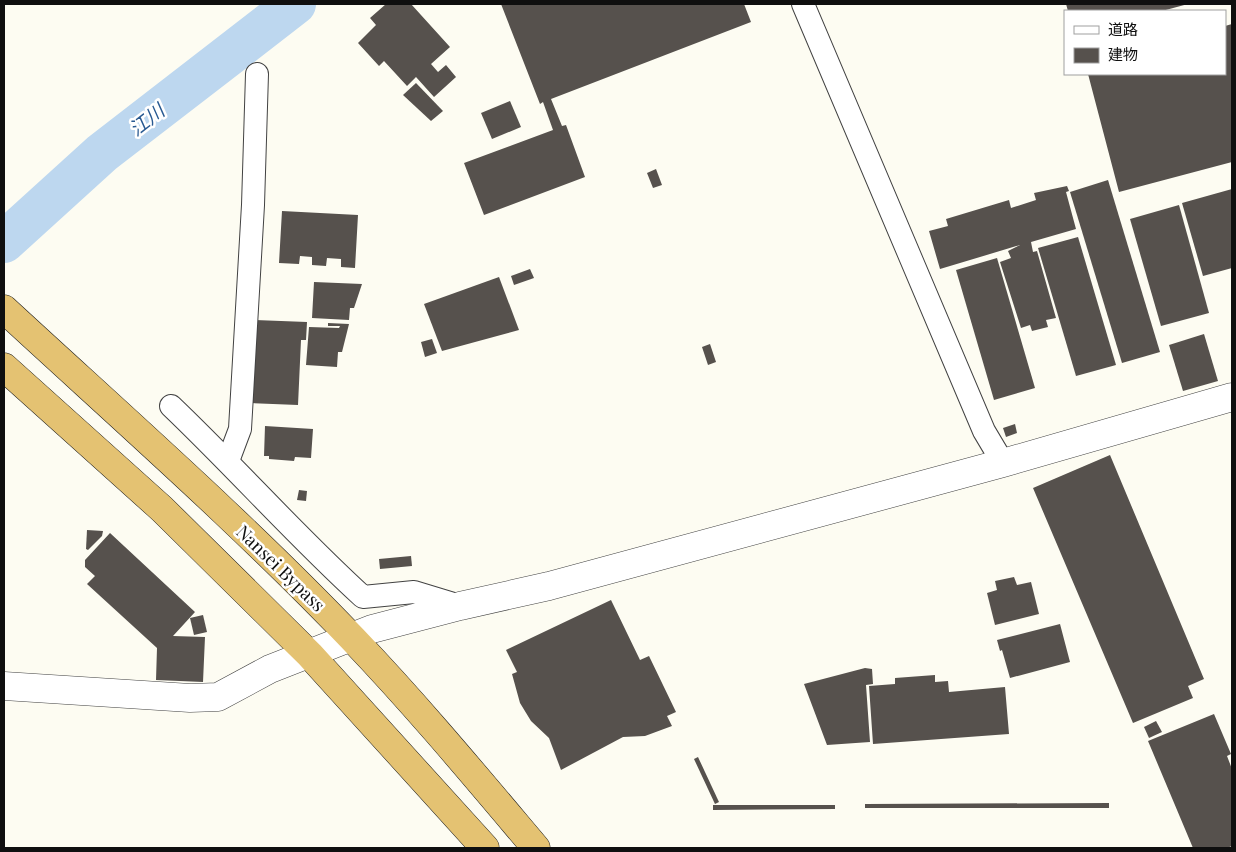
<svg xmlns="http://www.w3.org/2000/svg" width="1236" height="852" font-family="'Playfair Display','Noto Sans JP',serif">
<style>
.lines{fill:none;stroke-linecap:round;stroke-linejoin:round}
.river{stroke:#bdd7ef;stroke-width:42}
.building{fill:#56514d}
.minor-casing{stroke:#424242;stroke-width:24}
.tertiary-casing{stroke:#424242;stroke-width:29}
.trunk-casing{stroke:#202020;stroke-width:29}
.minor{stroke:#fff;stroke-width:22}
.tertiary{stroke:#fff;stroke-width:28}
.trunk{stroke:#e4c272;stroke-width:28}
.labels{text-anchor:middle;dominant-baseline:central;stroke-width:5;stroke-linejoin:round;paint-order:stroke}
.street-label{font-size:18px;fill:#0f0f0f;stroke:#fff}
.water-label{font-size:19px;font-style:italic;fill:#285991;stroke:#fff}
</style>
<rect width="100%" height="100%" fill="#fdfcf2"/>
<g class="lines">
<polyline class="river" points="4,242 102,153 295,4"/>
</g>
<g class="building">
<polygon points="386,4 411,4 450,47 431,64 438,72 446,65 456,77 434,97 416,77 407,86 384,61 379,66 358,43 376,25 370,18"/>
<polygon points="501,4 744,4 751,22 551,99 562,126 566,125 585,177 484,215 464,163 553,130 543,102 540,104"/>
<polygon points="1066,4 1188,4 1162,11 1068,11"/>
<polygon points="1232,24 1232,162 1119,192 1088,74 1225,74 1225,26"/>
<polygon points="416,83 443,111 431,121 403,95"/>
<polygon points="510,101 521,127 492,139 481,113"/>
<polygon points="656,169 662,185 653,188 647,173"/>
<polygon points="1108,180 1160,352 1122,363 1070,192"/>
<polygon points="1067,186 1069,191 1066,192 1076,229 1031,242 1033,252 1037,251 1056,318 1046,320 1048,327 1032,331 1030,325 1021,328 1000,262 1011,258 1008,251 1020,245 940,269 929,231 948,226 946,219 1009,200 1011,208 1036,200 1034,193"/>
<polygon points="1232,189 1232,268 1203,276 1182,203"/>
<polygon points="1179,205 1209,313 1161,326 1130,219"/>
<polygon points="282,211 358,215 355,268 341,267 341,259 327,258 326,266 312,265 312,257 300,256 299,264 279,263"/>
<polygon points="1078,237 1116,365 1076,376 1038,248"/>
<polygon points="997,258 1035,388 994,400 956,270"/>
<polygon points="530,269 534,278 514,285 511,276"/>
<polygon points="499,277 519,330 442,351 424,304"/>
<polygon points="314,282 362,284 354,308 350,308 349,320 312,318"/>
<polygon points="255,320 307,322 306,340 301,340 298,405 250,403"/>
<polygon points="328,323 349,324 342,352 338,352 337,367 306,365 309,327 339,328 340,326 328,326"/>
<polygon points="1204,334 1218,381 1183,391 1169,345"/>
<polygon points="432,339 437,353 425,357 421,342"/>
<polygon points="710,344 716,362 708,365 702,347"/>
<polygon points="1015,424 1017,433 1006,437 1003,428"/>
<polygon points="265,426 313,429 311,458 295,457 294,461 269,459 269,456 264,456"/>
<polygon points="1110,455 1204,679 1188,686 1193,698 1133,723 1033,488"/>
<polygon points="299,490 307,491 306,501 297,500"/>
<polygon points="87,530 103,531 102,536 88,550 86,549"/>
<polygon points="110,533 195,612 173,636 205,637 203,682 156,680 157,648 87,584 95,576 85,567 85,560"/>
<polygon points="411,556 412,566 380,569 379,559"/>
<polygon points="1014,577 1017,585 1031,582 1039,614 995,625 987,593 997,590 995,581"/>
<polygon points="611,600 640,660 649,656 676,712 667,716 672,726 645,736 623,737 561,770 549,738 531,721 520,703 512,674 517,672 506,650"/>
<polygon points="203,615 207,632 194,635 190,618"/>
<polygon points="1060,624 1070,662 1010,678 1002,650 1000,651 997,640"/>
<polygon points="865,668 872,669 873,684 866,685 870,742 827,745 804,684"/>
<polygon points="935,675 935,682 948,681 949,692 1005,687 1009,734 873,744 869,686 895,684 895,678"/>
<polygon points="1214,714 1231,754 1227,756 1232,769 1232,846 1227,848 1193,848 1148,741"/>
<polygon points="1156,721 1162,732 1149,738 1144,727"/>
<polygon points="698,757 719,802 715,804 694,759"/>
<polygon points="1109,803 1109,808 865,808 865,804"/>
<polygon points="713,805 835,805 835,809 713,810"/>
</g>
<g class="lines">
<g class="minor-casing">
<g id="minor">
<polyline points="803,4 984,431 1003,463"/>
<path d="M 171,406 C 237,469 296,536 363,597 L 414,592 L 460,606"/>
<polyline points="228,461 240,429 253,205 257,74"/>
</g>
</g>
<g class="tertiary-casing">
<polyline id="tertiary" points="4,686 190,698 218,697 270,669 372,629 460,606 549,586 1003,463 1232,397"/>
</g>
<g class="trunk-casing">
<g id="trunk">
<path d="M 4,309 C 121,417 242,523 353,639 C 417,706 476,777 536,848"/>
<polyline points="4,367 162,509 310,655 485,848"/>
</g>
</g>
<use href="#minor" class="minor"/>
<use href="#tertiary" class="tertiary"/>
<use href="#trunk" class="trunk"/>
</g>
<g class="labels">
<g class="street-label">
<text transform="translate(281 568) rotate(44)">Nansei Bypass</text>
</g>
<g class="water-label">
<text transform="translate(146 119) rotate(-38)">江川</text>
</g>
</g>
<rect width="1236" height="852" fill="none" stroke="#0f0f0f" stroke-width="10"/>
<rect x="1064" y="10" width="162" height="65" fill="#ffffff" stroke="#9f9f9f"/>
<rect x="1074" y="26" width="25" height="8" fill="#ffffff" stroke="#9f9f9f"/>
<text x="1108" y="35" font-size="15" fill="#0f0f0f">道路</text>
<rect x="1074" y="48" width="25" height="15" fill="#56514d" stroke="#9f9f9f"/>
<text x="1108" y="60" font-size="15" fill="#0f0f0f">建物</text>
</svg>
